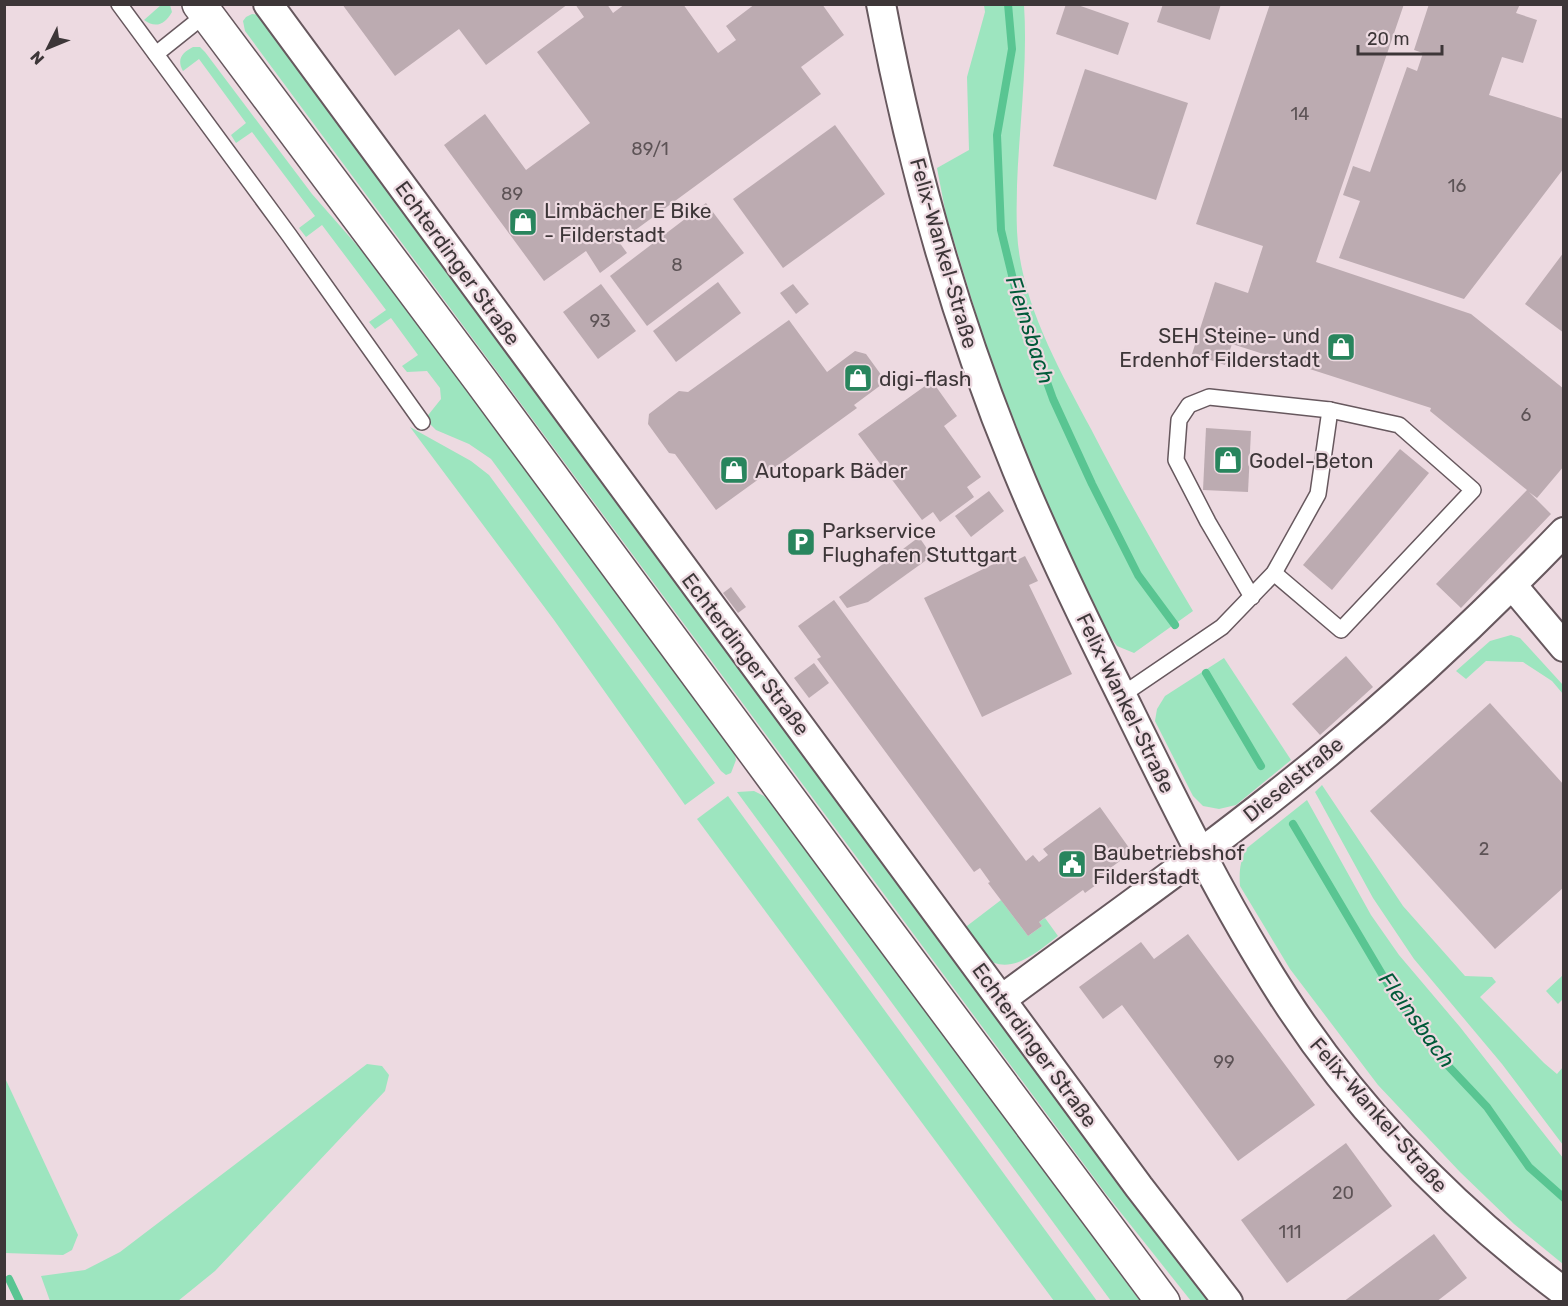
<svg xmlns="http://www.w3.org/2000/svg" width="1568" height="1306" font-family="Rubik,sans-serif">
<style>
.green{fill:#9de5bf}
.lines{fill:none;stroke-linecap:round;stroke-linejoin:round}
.stream{stroke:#59c592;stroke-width:8}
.building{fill:#bcabb1}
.lane-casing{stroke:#67585e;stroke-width:18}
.street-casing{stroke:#67585e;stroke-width:32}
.secondary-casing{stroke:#67585e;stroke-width:36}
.lane{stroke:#fff;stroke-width:15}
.street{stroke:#fff;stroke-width:28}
.secondary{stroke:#fff;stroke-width:33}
.labels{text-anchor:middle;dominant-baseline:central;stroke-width:4.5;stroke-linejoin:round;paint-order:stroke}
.number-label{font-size:18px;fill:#5d5356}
.poi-label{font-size:21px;fill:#3d3638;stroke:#eddae1;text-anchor:start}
.street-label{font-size:21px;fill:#3d3638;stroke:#eddae1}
.water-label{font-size:22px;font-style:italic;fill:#005a39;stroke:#eddae1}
</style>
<rect width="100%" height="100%" fill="#eddae1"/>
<g class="green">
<path d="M 161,5 L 170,5 L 172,12 C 165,24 156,29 144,20 Z"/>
<path d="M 984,5 L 1024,5 C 1029,80 1014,155 1017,231 C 1020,301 1059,369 1091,429 C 1123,491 1157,551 1193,611 L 1134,653 L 1117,646 L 1111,638 L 1049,511 L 988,353 L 946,215 L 937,168 L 969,150 L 967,77 L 985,12 Z"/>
<polygon points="252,14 262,15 1213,1301 1191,1301 1106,1194 245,31 243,21 246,17"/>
<path d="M 193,47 L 200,47 L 205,52 L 312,194 L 376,267 L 734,750 L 736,760 L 731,773 L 726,775 L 721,771 L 491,459 L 469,444 L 436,430 L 425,419 L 441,399 L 440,388 L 427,371 L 407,372 L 402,366 L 418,355 L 391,318 L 375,329 L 369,322 L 386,310 L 322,225 L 306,237 L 299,228 L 315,216 L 252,132 L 236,143 L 231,135 L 246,123 L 199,59 L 183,71 C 176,59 183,52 193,47 Z"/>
<polygon points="410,427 471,461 489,475 715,783 685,805 554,620"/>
<polygon points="1511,635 1520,638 1563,685 1563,694 1552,681 1523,662 1486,661 1466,679 1456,671 1490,641"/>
<polygon points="1224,658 1291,760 1236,805 1219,809 1203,806 1193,796 1155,721 1157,709 1165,696"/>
<polygon points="1322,785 1403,906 1465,976 1492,977 1496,982 1480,997 1544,1063 1557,1074 1563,1067 1563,1145 1502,1064 1414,959 1373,898 1315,792"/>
<polygon points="754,791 764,796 773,805 1140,1301 1111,1301 737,792"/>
<polygon points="728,796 1097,1301 1054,1301 697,819"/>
<path d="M 1307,800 L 1371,915 L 1399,955 L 1460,1027 L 1563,1158 L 1563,1264 L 1514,1224 L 1460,1172 L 1378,1085 L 1290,969 L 1240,886 C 1239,872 1240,860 1247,848 Z"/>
<path d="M 1001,900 L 1028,936 L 1042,926 L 1039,922 L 1045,918 L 1058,936 C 1038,951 1009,979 983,956 C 976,949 970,938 963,929 Z"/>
<polygon points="1563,975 1563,999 1558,1004 1546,991"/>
<polygon points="367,1064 382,1066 389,1075 385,1091 215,1271 178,1301 50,1301 41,1276 85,1270 120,1252"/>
<polygon points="5,1078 78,1235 72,1250 63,1255 5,1253"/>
</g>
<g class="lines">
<g class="stream">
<polyline points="1008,4 1012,49 997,135 1001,230 1019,304 1053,399 1092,484 1138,575 1175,625"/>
<polyline points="1206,673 1261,766"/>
<polyline points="1293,824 1392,991 1436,1053 1487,1107 1529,1167 1564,1198"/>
<polyline points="9,1279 20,1302"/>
</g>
</g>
<g class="building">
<polygon points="342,4 568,4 486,65 459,29 395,76"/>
<polygon points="575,4 607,4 613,13 625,4 683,4 718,53 736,40 726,26 755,4 822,4 844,35 801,67 821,94 619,242 627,253 600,273 586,251 544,281 444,145 485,114 526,170 590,123 537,52 584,17"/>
<polygon points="1066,4 1075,4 1129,23 1118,55 1056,34"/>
<polygon points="1163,4 1221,4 1210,40 1157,22"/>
<polygon points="1270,4 1404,4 1316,262 1471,314 1564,389 1564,466 1537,498 1529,492 1551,514 1461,608 1436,584 1527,490 1430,411 1431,408 1232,344 1225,365 1192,354 1215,282 1248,293 1263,246 1196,224"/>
<polygon points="1429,4 1520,4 1516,13 1537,20 1523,63 1502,57 1489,95 1564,119 1564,168 1464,299 1339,258 1360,201 1343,195 1353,166 1370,172 1407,67 1417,71 1423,53 1414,50"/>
<polygon points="1085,69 1188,103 1156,200 1053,166"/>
<polygon points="835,125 885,194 783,268 733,199"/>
<polygon points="706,203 744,253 647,326 610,276"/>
<polygon points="1564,252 1564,333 1525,304"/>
<polygon points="718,282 741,313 676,362 653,331"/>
<polygon points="601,284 636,331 598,359 563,312"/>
<polygon points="793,284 809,304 796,314 780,293"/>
<polygon points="789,320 827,372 855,351 866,354 882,376 881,385 854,405 857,408 716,510 675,454 669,453 648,424 649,414 679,391 688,392"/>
<polygon points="932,381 957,416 944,426 981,477 967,487 974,497 940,522 933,512 922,520 858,434"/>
<polygon points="1206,428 1251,431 1248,492 1203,490"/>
<polygon points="1400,449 1429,473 1332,590 1303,565"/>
<polygon points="989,491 1004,511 971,537 955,516"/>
<polygon points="919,537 932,556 868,602 847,608 839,597"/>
<polygon points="1014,554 1017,560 1025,556 1038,581 1029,585 1072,674 982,717 924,598"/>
<polygon points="731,587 746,607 738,613 723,593"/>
<polygon points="834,600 1026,861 1033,855 1039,862 1048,855 1043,849 1100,807 1132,852 1097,878 1100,882 1085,893 1083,890 1039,922 1042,926 1028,936 988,883 990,882 980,868 974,872 817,659 821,657 798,626"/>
<polygon points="1346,656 1373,687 1320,735 1292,704"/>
<polygon points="814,663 829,683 809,698 794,678"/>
<polygon points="1490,703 1564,785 1564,887 1495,949 1370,811"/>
<polygon points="1188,934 1315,1105 1238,1161 1122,1005 1103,1019 1079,987 1141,942 1154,959"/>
<polygon points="1346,1143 1392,1206 1287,1283 1241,1220"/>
<polygon points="1434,1234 1467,1278 1436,1302 1343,1302"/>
</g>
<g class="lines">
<g class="lane-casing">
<g id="lane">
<polyline points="119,4 289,235 422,422"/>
<polyline points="156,54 206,14"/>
<polyline points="1274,573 1341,630 1473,490 1399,425 1330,410"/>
<polyline points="1122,695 1222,627 1274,573 1318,494 1330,410 1209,397 1189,405 1179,420 1176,460 1208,522 1252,597"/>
</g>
</g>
<g class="street-casing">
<g id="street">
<polyline points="268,4 1139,1187 1228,1302"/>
<path d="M 881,4 C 911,163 955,320 1017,470 C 1049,548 1086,624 1124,700 C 1173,800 1222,901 1283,996 C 1357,1111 1455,1210 1564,1292"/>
<polyline points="1512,585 1564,647"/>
<path d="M 1002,999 C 1107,921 1216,845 1318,761 C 1404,690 1486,613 1564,532"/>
</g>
</g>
<g class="secondary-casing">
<polyline id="secondary" points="199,4 481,381 860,895 1163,1302"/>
</g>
<use href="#lane" class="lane"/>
<use href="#street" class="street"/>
<use href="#secondary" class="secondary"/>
</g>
<defs>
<g id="shop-square" transform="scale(1.5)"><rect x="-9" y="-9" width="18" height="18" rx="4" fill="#28855d" stroke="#eddae1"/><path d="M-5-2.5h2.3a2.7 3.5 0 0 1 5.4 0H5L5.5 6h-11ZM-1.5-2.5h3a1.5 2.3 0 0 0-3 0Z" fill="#fff"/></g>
<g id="parking-square" transform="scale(1.5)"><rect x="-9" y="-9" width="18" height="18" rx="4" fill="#28855d" stroke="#eddae1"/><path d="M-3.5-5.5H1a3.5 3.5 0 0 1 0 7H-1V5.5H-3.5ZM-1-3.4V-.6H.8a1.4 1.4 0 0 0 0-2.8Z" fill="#fff"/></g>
<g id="civic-square" transform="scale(1.5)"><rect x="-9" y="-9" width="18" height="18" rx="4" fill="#28855d" stroke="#eddae1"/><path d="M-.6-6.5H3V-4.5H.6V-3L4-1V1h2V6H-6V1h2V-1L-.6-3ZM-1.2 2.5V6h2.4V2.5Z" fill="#fff"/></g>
</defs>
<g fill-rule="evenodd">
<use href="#shop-square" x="523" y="222"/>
<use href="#shop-square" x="1341" y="347"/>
<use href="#shop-square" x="858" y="378"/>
<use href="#shop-square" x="1228" y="460"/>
<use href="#shop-square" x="734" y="470"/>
<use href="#parking-square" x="801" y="542"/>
<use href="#civic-square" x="1072" y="864"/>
</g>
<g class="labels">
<g class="number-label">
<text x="1300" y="114">14</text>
<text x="650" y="149">89/1</text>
<text x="1457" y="186">16</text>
<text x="512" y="194">89</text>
<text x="677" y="265">8</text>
<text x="600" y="321">93</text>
<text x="1526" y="415">6</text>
<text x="1484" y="849">2</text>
<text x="1224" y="1062">99</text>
<text x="1343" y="1193">20</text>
<text x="1290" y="1232">111</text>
</g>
<g class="poi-label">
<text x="544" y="210">Limbächer E Bike<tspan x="544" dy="24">- Filderstadt</tspan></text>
<text x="1320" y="335" text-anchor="end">SEH Steine- und<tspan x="1320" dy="24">Erdenhof Filderstadt</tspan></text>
<text x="879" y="378">digi-flash</text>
<text x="1249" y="460">Godel-Beton</text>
<text x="755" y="470">Autopark Bäder</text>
<text x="822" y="530">Parkservice<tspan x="822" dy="24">Flughafen Stuttgart</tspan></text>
<text x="1093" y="852">Baubetriebshof<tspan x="1093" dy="24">Filderstadt</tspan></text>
</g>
<g class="street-label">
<text transform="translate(944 253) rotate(74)">Felix-Wankel-Straße</text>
<text transform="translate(458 263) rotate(54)">Echterdinger Straße</text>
<text transform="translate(746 654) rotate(53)">Echterdinger Straße</text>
<text transform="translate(1126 703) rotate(64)">Felix-Wankel-Straße</text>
<text transform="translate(1293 779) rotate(-39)">Dieselstraße</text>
<text transform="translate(1035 1045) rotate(54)">Echterdinger Straße</text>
<text transform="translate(1379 1115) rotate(49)">Felix-Wankel-Straße</text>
</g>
<g class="water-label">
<text transform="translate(1030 330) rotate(72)">Fleinsbach</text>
<text transform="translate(1417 1020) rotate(54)">Fleinsbach</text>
</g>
</g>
<rect width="1568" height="1306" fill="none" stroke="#3d3638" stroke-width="12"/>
<g transform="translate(48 48) rotate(227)" stroke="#eddae1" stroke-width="4.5" paint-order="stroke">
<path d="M0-4.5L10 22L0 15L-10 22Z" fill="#3d3638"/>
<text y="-9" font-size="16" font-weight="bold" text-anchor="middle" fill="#3d3638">N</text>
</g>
<path d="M1358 45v9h84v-9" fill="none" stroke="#3d3638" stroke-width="3"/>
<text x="1367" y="45" font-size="18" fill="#3d3638" stroke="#eddae1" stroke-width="4.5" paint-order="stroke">20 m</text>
</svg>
